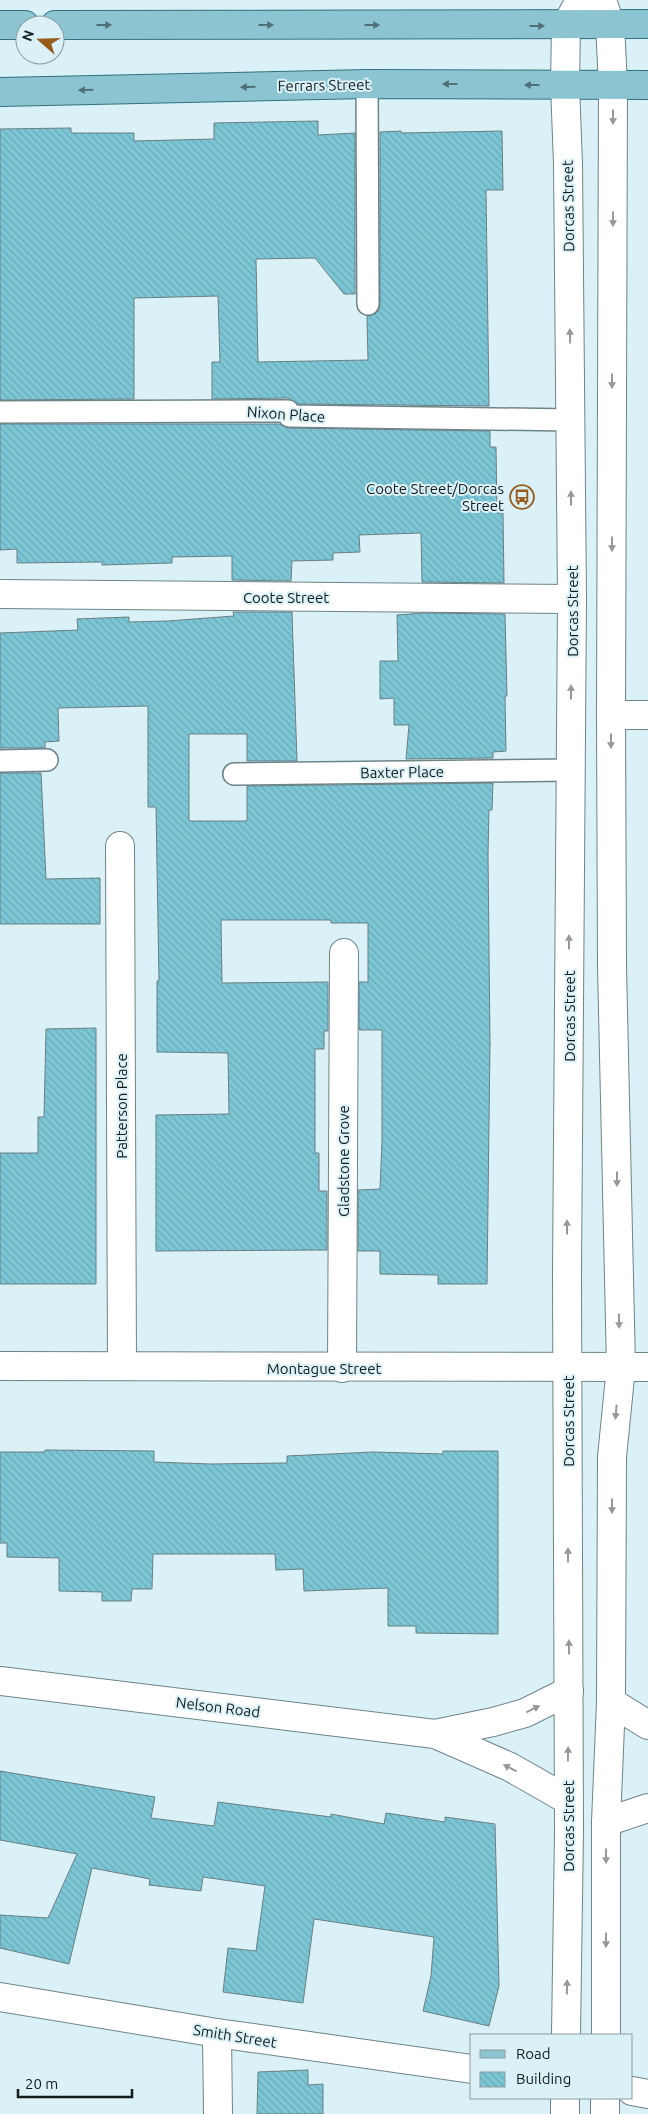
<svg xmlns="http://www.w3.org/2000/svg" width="648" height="2114" font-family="Ubuntu,sans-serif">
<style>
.building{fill:url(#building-back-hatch);stroke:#697f84}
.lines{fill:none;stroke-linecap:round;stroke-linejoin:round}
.service-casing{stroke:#6e8489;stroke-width:24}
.minor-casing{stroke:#6e8489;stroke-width:30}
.tertiary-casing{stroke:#6e8489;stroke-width:30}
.primary-casing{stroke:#30717e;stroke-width:30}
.service{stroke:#fff;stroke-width:21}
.minor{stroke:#fff;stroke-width:28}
.tertiary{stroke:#fff;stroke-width:28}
.primary{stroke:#8cc5d1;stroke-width:28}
.oneway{fill:#507078}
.oneway2{fill:#95999a}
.labels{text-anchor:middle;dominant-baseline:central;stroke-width:4;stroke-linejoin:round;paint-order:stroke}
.street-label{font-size:15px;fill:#141c1e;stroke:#daf2f7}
.poi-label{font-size:15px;fill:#141c1e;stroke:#daf2f7;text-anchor:end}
</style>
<defs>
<pattern id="building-back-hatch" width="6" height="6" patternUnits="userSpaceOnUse" patternTransform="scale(1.25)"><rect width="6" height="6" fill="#7cc6d6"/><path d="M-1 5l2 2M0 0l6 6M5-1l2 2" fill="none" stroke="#6aaab7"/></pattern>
</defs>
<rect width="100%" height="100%" fill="#daf2f7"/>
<g class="building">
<polygon points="318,121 318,135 355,133 355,294 344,294 315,258 256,259 258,362 368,360 367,316 375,314 379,310 380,304 380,132 401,131 401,133 502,131 503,190 486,190 489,406 298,404 288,398 212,399 212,362 220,362 218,296 134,298 134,399 0,400 0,129 71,128 71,133 134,133 134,141 214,139 214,123"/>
<polygon points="0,424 279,424 289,428 490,431 490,447 496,447 497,513 503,513 504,583 422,582 421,533 359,535 360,552 333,553 333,560 292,561 291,581 232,580 232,556 172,557 172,563 102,565 102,562 17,563 17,549 0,550"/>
<polygon points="233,612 292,612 297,761 247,761 247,734 189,734 189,821 247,821 247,786 493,783 492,810 489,810 488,854 490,1043 487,1284 438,1284 438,1275 380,1274 380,1251 358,1251 358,1190 380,1189 382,1141 382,1030 359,1030 359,982 368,982 368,923 331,923 331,920 221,920 222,983 328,982 328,1031 324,1031 324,1049 315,1049 315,1153 319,1153 319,1191 327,1191 327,1250 156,1251 156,1115 229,1114 228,1053 157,1052 157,981 159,981 156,807 148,807 148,706 58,708 59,741 45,742 45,748 0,748 0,633 78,630 77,619 129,617 129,622 168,621 234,616"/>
<polygon points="423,613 505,614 507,696 505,696 506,751 493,752 493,758 406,759 409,725 394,725 394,698 380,699 380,661 398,661 397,615"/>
<polygon points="0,773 41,773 46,879 100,878 100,924 0,924"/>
<polygon points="96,1028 96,1284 0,1284 0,1153 38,1153 38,1117 44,1117 46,1029"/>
<polygon points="45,1450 154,1451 154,1462 210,1464 287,1463 287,1456 373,1452 443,1454 443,1451 498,1451 498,1634 416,1633 416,1626 388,1626 388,1588 304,1591 303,1569 276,1570 275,1554 153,1554 152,1589 132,1589 131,1601 102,1601 102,1592 59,1591 59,1558 7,1557 7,1543 0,1543 0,1452 45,1452"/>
<polygon points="0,1771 155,1797 151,1818 214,1826 218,1802 331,1817 331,1814 384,1824 386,1813 445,1822 445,1817 495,1824 499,1986 489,2026 423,2011 431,1976 434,1937 314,1919 303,2003 223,1992 228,1948 256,1951 265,1886 203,1877 201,1891 149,1885 150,1879 92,1868 69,1964 0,1948 0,1915 48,1918 77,1854 0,1840"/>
<polygon points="308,2070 308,2085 323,2084 323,2114 257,2114 258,2072"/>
</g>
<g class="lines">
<g class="service-casing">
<g id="service">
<polyline points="367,84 368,304"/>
<polyline points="0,412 288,411 289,416 571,420"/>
<polyline points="0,761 47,760"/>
<polyline points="234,774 571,770"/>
</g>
</g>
<g class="minor-casing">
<g id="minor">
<polyline points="0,594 572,599"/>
<polyline points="611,715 648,715"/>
<polyline points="120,846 122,1365"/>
<polyline points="0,1366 648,1367"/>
<polyline points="342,1368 344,953"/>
<polyline points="0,1681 435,1734 510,1767 568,1800"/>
<polyline points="611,1702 648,1725"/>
<polyline points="435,1734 493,1722 525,1713 569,1691"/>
<polyline points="606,1822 648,1808"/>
<polyline points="0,1997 217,2033 472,2069"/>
<polyline points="217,2033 218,2114"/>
<polyline points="632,2091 648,2094"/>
</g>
</g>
<g class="tertiary-casing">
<g id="tertiary">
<polyline points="602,0 610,24 613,86 611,715 612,966 621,1367 612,1457 611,1702 606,1822 606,2035"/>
<polyline points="566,2035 569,1831 567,1275 572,599 568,164 565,85 566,26 580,0"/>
<polyline points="565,2114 565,2098"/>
<polyline points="605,2114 605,2098"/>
</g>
</g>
<g class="primary-casing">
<g id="primary">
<polyline points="0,25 25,25"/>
<polyline points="55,25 648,24"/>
<polyline points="0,92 367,84 648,85"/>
</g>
</g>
<use href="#service" class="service"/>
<use href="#minor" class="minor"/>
<use href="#tertiary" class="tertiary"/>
<use href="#primary" class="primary"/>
</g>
<defs><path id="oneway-solid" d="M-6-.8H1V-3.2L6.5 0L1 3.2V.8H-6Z" transform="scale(1.25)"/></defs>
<g class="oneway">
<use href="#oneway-solid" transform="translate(104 25)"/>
<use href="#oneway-solid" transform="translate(266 25)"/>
<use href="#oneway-solid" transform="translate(372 25)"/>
<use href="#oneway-solid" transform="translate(537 26)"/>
<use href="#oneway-solid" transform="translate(450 84) rotate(-180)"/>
<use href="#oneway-solid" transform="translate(532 85) rotate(-180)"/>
<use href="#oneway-solid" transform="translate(248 87) rotate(179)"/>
<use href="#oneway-solid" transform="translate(86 90) rotate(179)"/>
</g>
<g class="oneway2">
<use href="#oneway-solid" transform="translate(613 117) rotate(90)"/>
<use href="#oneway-solid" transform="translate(613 219) rotate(90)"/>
<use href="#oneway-solid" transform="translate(570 336) rotate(-91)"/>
<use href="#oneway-solid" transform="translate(612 381) rotate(90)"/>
<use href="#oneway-solid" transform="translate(571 498) rotate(-90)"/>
<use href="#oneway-solid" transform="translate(612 544) rotate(90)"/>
<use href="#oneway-solid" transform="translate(571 692) rotate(-90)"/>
<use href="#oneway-solid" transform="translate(611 741) rotate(90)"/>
<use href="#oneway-solid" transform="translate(569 942) rotate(-90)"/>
<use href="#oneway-solid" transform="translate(617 1179) rotate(90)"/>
<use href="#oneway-solid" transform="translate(567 1227) rotate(-90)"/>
<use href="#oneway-solid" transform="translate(619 1321) rotate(89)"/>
<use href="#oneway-solid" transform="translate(616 1412) rotate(95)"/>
<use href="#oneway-solid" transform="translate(612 1506) rotate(90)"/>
<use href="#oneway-solid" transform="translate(568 1555) rotate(-90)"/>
<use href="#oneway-solid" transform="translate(569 1647) rotate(-91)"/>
<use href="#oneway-solid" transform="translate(533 1709) rotate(-26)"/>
<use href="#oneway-solid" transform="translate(568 1754) rotate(-89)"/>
<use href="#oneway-solid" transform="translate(510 1768) rotate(-153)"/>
<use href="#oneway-solid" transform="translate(606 1856) rotate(90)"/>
<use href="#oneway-solid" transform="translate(606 1940) rotate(90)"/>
<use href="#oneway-solid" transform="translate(567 1987) rotate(-89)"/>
</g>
<defs>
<g id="bus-ring" transform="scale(1.25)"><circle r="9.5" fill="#daf2f7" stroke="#975c1c" stroke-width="1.5"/><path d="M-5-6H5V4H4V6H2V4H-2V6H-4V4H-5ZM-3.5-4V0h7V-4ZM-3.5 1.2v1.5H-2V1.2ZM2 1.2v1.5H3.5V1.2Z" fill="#975c1c"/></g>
</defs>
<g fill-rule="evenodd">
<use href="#bus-ring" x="522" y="497"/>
</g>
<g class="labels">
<g class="street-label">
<text transform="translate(324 85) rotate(-1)">Ferrars Street</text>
<text transform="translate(568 206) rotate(-91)">Dorcas Street</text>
<text transform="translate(286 414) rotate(4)">Nixon Place</text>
<text x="286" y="597">Coote Street</text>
<text transform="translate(572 611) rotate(-90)">Dorcas Street</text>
<text transform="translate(402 772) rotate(-1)">Baxter Place</text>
<text transform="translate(569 1016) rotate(-90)">Dorcas Street</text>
<text transform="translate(121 1106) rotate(-90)">Patterson Place</text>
<text transform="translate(343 1161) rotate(-90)">Gladstone Grove</text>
<text x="324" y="1368">Montague Street</text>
<text transform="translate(568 1421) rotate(-90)">Dorcas Street</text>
<text transform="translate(218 1707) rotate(7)">Nelson Road</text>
<text transform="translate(568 1826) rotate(-90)">Dorcas Street</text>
<text transform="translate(235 2036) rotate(9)">Smith Street</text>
</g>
<g class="poi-label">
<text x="504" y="488">Coote Street/Dorcas<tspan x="504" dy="17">Street</tspan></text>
</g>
</g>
<rect x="470" y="2034" width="162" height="65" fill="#daf2f7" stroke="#8b9ca0"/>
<rect x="480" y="2050" width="25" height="8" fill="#8cc5d1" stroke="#8b9ca0"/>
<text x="516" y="2059" font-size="15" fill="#141c1e">Road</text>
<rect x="480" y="2072" width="25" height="15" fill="url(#building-back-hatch)" stroke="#8b9ca0"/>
<text x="516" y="2084" font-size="15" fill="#141c1e">Building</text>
<g transform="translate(40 40) rotate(290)"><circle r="24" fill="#daf2f7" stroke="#8b9ca0"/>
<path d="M0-4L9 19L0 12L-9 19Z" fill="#975c1c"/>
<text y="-8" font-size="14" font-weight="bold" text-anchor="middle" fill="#141c1e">N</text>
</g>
<path d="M18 2089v8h114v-8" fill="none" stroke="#141c1e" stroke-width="2.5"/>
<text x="25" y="2089" font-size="15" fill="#141c1e" stroke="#daf2f7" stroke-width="4" paint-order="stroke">20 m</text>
</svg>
